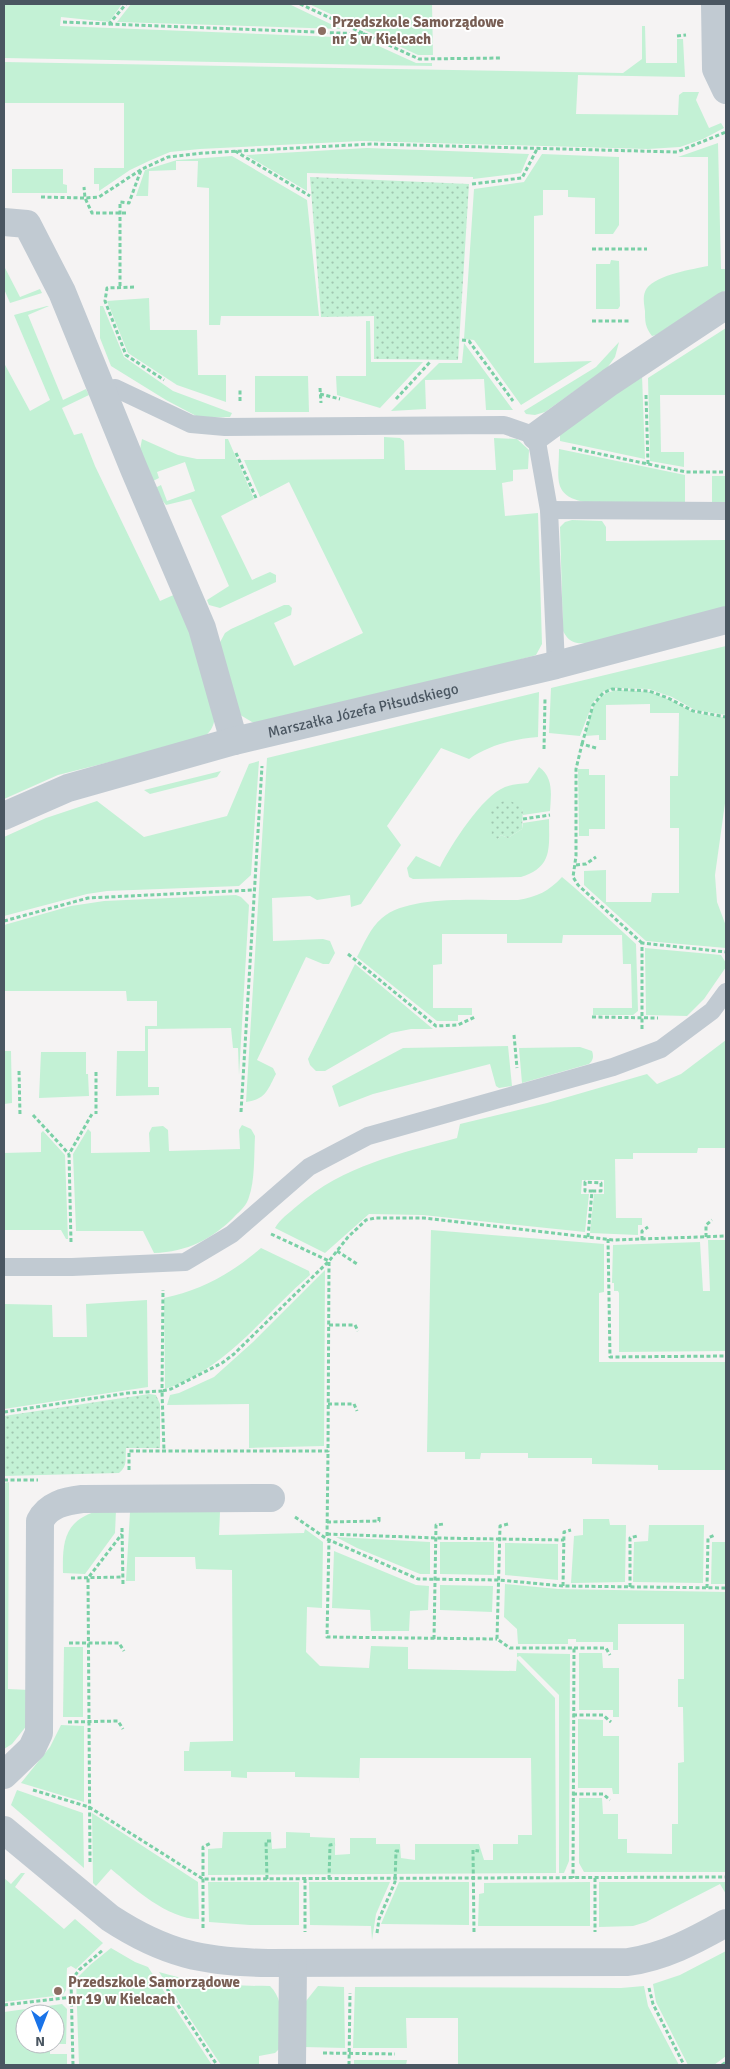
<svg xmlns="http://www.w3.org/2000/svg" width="730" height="2069" font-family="Signika,sans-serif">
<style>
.grass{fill:#c3f1d5;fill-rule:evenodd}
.park{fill:url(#park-dots)}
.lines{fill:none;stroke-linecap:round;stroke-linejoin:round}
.path{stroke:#7ad0a6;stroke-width:3;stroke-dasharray:4 2.5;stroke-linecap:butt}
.lane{stroke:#c1cad2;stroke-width:18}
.street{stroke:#c1cad2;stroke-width:28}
.education-dot{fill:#8d6e63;stroke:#fff;stroke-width:2}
.labels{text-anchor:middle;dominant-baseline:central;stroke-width:4;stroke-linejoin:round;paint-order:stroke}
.education-label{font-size:15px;font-weight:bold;fill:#785e54;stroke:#fff;text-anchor:start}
.street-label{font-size:15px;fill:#4a5661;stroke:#fff}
</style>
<defs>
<pattern id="park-dots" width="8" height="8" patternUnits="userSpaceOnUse" patternTransform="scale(1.25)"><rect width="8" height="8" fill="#c3f1d5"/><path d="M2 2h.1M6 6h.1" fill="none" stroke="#a0c6b0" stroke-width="1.8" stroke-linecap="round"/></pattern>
</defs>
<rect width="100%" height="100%" fill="#f5f3f3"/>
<g class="grass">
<polygon points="4,4 122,4 109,22 61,17 60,26 361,38 416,63 432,63 432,66 4,58"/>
<polygon points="131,4 289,4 341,29 117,22"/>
<polygon points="309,4 432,4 433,55 418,55"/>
<polygon points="642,26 645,26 646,63 677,63 677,39 683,39 685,77 578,75 576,114 678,115 679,95 683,92 699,92 696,100 709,128 721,123 724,128 703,139 680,147 648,149 362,141 200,149 170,152 151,160 130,170 99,191 99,184 94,184 94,168 124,168 124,103 4,103 4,62 623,73 642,59"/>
<path d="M 718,143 L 721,269 L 726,269 L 726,290 L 656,335 L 652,336 C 645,327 645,321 645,311 C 644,303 642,295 647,288 C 657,275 693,269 708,266 L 708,157 L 678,157 Z"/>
<polygon points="367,148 529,154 521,173 473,179 473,177 307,173 307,191 246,155"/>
<polygon points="542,154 619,157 619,225 613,234 595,234 595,198 568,197 568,190 543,190 543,215 534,216 534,363 592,361 521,405 474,340 464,339 474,189 524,182"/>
<polygon points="232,156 307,200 319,316 221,316 220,325 209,325 209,188 197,187 198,161 176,161 176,170 149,171 148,196 136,196 145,170 177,160"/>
<polygon points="12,169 63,169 63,184 67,185 67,193 12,193"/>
<polygon points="611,260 619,261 620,306 618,309 596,309 596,264 610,264"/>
<polygon points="4,266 20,297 40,289 42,293 10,303 4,289"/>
<polygon points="149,298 150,330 197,330 198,375 226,375 226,402 177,385 128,353 107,301"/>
<path d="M 47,306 L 49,306 L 28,315 L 63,400 L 86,389 L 89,395 L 62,408 L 74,435 L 82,433 L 95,466 L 160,601 L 178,593 L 215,716 C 214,727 210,733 201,739 L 58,775 L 4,799 L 4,363 L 30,411 L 50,400 L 14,315 Z"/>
<polygon points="100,306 103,306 124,357 173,391 232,413 230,417 200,418 166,400 111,366 100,338"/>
<polygon points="366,321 370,321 371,362 423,362 380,408 337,395 336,376 366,376"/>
<polygon points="726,328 726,395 660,395 661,452 684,452 684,467 650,461 648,378"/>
<polygon points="619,342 615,357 607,368 545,412 535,415 526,414 524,411 596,367"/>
<polygon points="464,343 513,410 486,410 484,379 425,380 426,409 391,411 439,363 462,363"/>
<polygon points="642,375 645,459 560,441 560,434"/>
<polygon points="255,376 308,376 309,412 255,412"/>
<polygon points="384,437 400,438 404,441 405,470 496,470 494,438 517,439 529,450 528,469 513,470 513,481 502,483 505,516 538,513 542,644 536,655 533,656 496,666 262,723 252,722 237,713 218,646 225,633 231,629 284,605 289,605 292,608 291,615 274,623 294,666 363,633 289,482 260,497 244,460 384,459"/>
<polygon points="142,439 178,455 197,459 225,459 225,439 228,439 254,499 221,516 252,580 270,572 276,575 276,582 220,608 209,605 207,600 229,586 191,499 166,505 162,500 160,500 155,488 161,485 167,501 195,491 185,462 157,472 159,478 153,481 139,455"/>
<path d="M 559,449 L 685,475 L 685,502 L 590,503 C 551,497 559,480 559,449 Z"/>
<rect x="712" y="476" width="14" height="26"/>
<path d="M 572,520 L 602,521 L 606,527 L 606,541 L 726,540 L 726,609 L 588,643 C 576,644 569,643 563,631 L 560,527 L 565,522 Z"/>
<polygon points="726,646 726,715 695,710 672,697 649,689 616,688 604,691 593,702 580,736 549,733 551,688"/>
<path d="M 620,690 L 650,692 L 670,700 L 695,713 L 726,718 L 726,796 L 715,875 L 717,902 L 726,926 L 726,948 L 646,941 L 584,885 L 584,871 L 606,870 L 606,902 L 651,902 L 652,893 L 679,893 L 679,828 L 670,828 L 670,776 L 678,776 L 679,713 L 650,713 L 650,704 L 606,705 L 606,740 L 599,740 L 599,735 L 585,736 C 591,714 592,692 620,690 Z"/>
<path d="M 539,692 L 538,737 C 513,739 490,745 469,759 L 441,748 L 387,826 L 401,845 L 361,904 L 351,907 L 350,895 L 317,900 L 310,896 L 272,898 L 273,941 L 323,939 L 330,941 L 335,953 L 329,964 L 323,964 L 306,957 L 257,1060 L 273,1068 L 276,1074 C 267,1091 266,1099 246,1102 L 267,758 Z"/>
<polygon points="259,761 251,875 239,886 107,891 87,894 4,916 4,837 46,818 97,801 144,837 227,816 249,764"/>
<path d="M 539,767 C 554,778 551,795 550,811 L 523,815 L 523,808 L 492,832 L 498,839 L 501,835 L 508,838 L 522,829 L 523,823 L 549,819 C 549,848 553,867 521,877 L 413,879 L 409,877 L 407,868 L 416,856 L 440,867 C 451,845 482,796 505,787 C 512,784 521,784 528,783 Z"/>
<polygon points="578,769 589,769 589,775 605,775 605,829 589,829 589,836 579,836"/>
<polygon points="221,771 217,777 150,794 144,790"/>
<path d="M 562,877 L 575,888 L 636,944 L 638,1011 L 633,1015 L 593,1015 L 593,1008 L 632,1008 L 631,964 L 623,964 L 622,935 L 563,935 L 562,943 L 507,943 L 507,934 L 442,934 L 442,964 L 433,965 L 433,1008 L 472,1008 L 472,1015 L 458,1015 L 458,1021 L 437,1021 L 357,957 C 364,944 370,928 382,918 C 410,894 481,901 518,900 C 537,897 549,891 562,877 Z"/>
<polygon points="236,895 241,897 249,905 239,1075 238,1048 233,1048 231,1028 148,1029 148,1087 159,1087 159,1095 116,1096 117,1051 145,1051 145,1026 157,1026 157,1001 127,1001 126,991 4,991 4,925 71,906 104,901"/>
<polygon points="645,948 721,955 726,963 726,967 704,999 687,1016 646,1015"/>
<polygon points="355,964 433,1029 411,1029 391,1033 325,1071 316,1071 310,1065 308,1059"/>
<path d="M 726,1040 L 726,1148 L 698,1148 L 697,1153 L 633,1153 L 633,1159 L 615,1159 L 616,1218 L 642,1218 L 642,1225 L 638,1225 L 638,1235 L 590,1233 L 594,1194 L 604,1194 L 604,1180 L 582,1180 L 581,1194 L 589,1194 L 585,1232 L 423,1215 L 369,1214 L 325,1253 L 275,1228 C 280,1219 289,1213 297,1206 C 344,1165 399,1154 457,1138 L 460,1124 L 547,1103 L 647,1074 L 657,1084 L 681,1074 Z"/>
<polygon points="508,1046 512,1086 499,1088 496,1086 490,1064 373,1094 339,1107 332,1086 403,1048"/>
<path d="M 580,1047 L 592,1051 C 594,1057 593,1060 589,1064 L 522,1083 L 519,1048 Z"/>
<polygon points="4,1051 11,1051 12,1103 4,1104"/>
<polygon points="41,1052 86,1052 86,1074 88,1074 89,1096 39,1098"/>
<path d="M 242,1125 L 251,1129 L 255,1136 C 254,1154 255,1181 249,1197 C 247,1205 241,1210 235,1216 C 213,1239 187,1252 154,1253 L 143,1231 L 76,1231 L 73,1154 L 88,1129 L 91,1132 L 91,1153 L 150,1152 L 149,1133 L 152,1127 L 163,1126 L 168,1130 L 169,1151 L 240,1149 L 239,1130 Z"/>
<polygon points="43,1131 65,1155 68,1239 66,1239 61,1230 4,1230 4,1153 41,1152 41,1133"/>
<polygon points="431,1230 604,1244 604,1292 599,1293 599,1362 726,1362 726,1470 658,1470 658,1465 592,1464 592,1458 528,1458 528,1453 481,1453 480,1459 465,1459 465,1452 427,1452"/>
<polygon points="708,1240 726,1240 726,1351 619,1352 619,1293 618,1291 614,1291 614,1283 612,1283 613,1245 700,1242 703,1291 710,1291"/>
<path d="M 261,1248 L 309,1271 L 310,1275 C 261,1317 229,1367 165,1389 L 164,1298 C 202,1290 232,1273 261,1248 Z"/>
<polygon points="325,1270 324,1446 249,1448 249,1404 167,1405 170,1395 179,1393 214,1377 253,1342"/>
<polygon points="147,1300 148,1387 4,1409 4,1304 52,1305 53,1337 87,1337 86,1304"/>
<polygon points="9,1482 8,1689 30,1690 32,1719 12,1744 4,1749 4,1483"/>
<path d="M 101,1510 L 116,1510 L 115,1533 L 85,1574 L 63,1573 C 62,1540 65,1519 101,1510 Z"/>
<polygon points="130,1512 220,1512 219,1535 304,1533 305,1529 323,1542 322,1608 307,1607 306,1652 320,1666 369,1668 371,1646 408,1647 408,1669 516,1671 517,1659 555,1698 556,1873 208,1875 208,1849 222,1848 223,1832 271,1832 272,1849 286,1848 286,1832 310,1833 310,1837 335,1838 335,1855 350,1854 350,1838 376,1838 376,1844 400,1844 401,1858 415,1860 415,1844 479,1844 484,1860 493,1860 493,1844 518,1844 518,1835 532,1835 531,1758 360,1758 359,1784 359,1778 295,1777 295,1772 247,1772 247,1778 231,1777 231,1771 184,1771 184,1751 189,1751 190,1742 233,1741 232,1570 196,1569 195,1557 135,1557 135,1581 126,1581"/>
<polygon points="583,1519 609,1519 610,1525 626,1525 625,1582 571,1583 574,1536 583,1535"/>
<polygon points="649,1525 704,1525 703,1583 633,1582 634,1542 648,1541"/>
<polygon points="336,1537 430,1542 430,1574 420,1574 357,1548"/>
<polygon points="440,1542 494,1542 494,1575 440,1574"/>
<polygon points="712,1542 726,1542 726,1584 711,1584"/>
<polygon points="505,1543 558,1544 558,1580 505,1575"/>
<polygon points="334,1551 416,1585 429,1586 428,1610 410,1611 409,1631 371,1631 370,1610 332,1608"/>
<polygon points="505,1584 558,1589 726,1592 726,1872 584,1872 579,1863 579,1798 602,1798 603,1814 618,1814 618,1839 627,1839 627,1853 672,1854 672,1824 678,1824 678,1763 684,1762 683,1707 678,1707 678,1679 684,1679 684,1624 618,1624 618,1650 613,1650 613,1642 576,1642 576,1639 568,1639 568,1644 518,1644 517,1629 504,1617"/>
<polygon points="440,1585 493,1586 492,1612 440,1610"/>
<polygon points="64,1647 83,1647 83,1717 63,1717"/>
<polygon points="517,1653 570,1654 569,1861 564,1873 559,1873 559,1695 520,1656 517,1657"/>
<polygon points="579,1653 602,1653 603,1668 619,1668 619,1717 613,1717 613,1710 579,1710"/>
<polygon points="578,1719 603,1720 603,1736 619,1736 619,1794 613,1794 612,1788 578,1788"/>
<polygon points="61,1725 84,1726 84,1802 21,1783 50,1747"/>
<polygon points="17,1790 83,1813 84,1868 11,1805"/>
<path d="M 92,1813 L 198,1882 L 199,1919 C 167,1919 134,1888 111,1869 L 96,1886 L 93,1883 Z"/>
<polygon points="21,1873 25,1873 15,1887 64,1929 75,1919 103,1943 76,1969 71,1966 67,1968 66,1990 63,1995 4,2002 4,1878 11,1884"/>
<polygon points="208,1882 299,1882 299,1925 250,1925 209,1922"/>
<polygon points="309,1882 390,1882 376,1914 372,1940 371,1926 310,1925"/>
<polygon points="399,1882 469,1882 469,1925 381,1924"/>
<polygon points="590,1882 590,1926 478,1926 479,1894 484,1893 484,1883"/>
<polygon points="599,1882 726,1882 726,1894 720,1884 646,1922 633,1926 599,1927"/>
<polygon points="111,1948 135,1962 148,1967 212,2065 79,2065 76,1979 90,1965"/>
<polygon points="726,1951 726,2056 714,2065 688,2065 656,2002 653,1984 680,1975"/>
<path d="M 159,1972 C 198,1984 231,1986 270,1986 C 286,2002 281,2027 281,2047 L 275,2053 L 259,2056 L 259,2065 L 221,2065 Z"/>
<polygon points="318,1986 344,1987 345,2048 303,2047 306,2001"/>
<polygon points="644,1986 648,2006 679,2065 458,2065 458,2018 406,2018 407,2048 353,2048 355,1987 621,1988"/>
<path d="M 62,2004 L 67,2009 L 66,2044 L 50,2044 L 50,2054 L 67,2054 L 67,2065 L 4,2065 L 4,2012 ZM 25,2014 L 55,2014 L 55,2044 L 25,2044 Z"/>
<polygon points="354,2060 407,2060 406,2065 354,2065"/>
</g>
<g class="park">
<polygon points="310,177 469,184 458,360 374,359 374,316 321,317"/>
<polygon points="507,799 523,808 522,829 508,838 501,835 498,839 491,834 492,832 489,829 489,809"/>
<path d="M 149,1394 L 156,1395 L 160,1404 L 160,1448 L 126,1448 C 125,1458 128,1466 119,1473 L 4,1476 L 4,1416 Z"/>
</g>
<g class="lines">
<g class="path">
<polyline points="300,4 419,59 502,58"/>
<polyline points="63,22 109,24 126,4"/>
<polyline points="109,24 365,34"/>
<polyline points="677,36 686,35"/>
<polyline points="235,151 310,196"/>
<polyline points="472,184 522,178 537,149"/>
<polyline points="41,197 85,198 84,187"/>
<polyline points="126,213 92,213 85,198 99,197 142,169 168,157 203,153 371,144 677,152 726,132"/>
<polyline points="592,249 647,249"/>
<polyline points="120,286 120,202 129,203 141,170"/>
<polyline points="134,287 107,288 105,301 126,355 164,380"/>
<polyline points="592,321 631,321"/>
<polyline points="462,340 469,341 513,401"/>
<polyline points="320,388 321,403"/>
<polyline points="320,394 340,399"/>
<polyline points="646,395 648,464"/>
<polyline points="396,399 431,361"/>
<polyline points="240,401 240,389"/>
<polyline points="572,448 686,472 726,472"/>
<polyline points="236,453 256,498"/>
<polyline points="582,744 593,705 603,693 612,689 649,691 668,698 693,711 726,717"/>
<polyline points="596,748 582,744 576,769 576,856 573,877 578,885 642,943"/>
<polyline points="544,749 545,699"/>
<polyline points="523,819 550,815"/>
<polyline points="576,865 586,864 596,857"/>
<polyline points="4,921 88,898 254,890"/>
<polyline points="348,954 436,1026 458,1025 475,1017"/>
<polyline points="592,1017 658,1018"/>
<polyline points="642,1029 642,943 726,952"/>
<polyline points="514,1035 517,1068"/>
<polyline points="19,1071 20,1115"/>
<polyline points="96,1072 96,1114"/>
<polyline points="241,1112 262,766"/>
<polyline points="33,1115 69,1154"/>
<polyline points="271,1234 329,1261 348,1237 366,1220 375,1218 424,1218 613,1240 726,1236"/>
<polyline points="588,1237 592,1191 585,1191 585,1182 601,1183 601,1191 592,1191"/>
<polyline points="706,1237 706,1225 712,1220"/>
<polyline points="608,1239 610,1357 726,1356"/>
<polyline points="642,1240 642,1231 648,1227"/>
<polyline points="71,1242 69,1154 92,1114"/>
<polyline points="337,1251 357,1264"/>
<polyline points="329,1325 355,1325 358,1331"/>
<polyline points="328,1404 354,1404 357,1411"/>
<polyline points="4,1412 128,1393 162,1391 163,1290"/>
<polyline points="129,1470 129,1451 328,1451 329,1261 234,1354 222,1363 171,1389 162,1391 164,1451"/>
<polyline points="4,1480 38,1480"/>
<polyline points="295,1517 327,1539 418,1579 499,1580 563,1586 726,1588"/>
<polyline points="327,1522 379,1521 379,1516"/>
<polyline points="508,1524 500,1526 497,1639 510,1648 574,1648 573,1878"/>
<polyline points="122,1528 123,1585"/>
<polyline points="327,1534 436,1538 564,1540"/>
<polyline points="327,1536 328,1451"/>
<polyline points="329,1539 327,1637 497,1639"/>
<polyline points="71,1578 123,1577"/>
<polyline points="563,1586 564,1532 571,1530"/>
<polyline points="630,1587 630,1538 637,1536"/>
<polyline points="707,1588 708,1538 715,1535"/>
<polyline points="434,1639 436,1525 444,1524"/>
<polyline points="69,1643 119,1643 124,1651"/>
<polyline points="574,1648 606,1648 610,1655"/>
<polyline points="573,1715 603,1715 611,1722"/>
<polyline points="68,1722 118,1721 123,1729"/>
<polyline points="33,1790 89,1807 203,1879 726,1877"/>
<polyline points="573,1794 603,1794 610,1800"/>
<polyline points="90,1862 88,1578 122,1534"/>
<polyline points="595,1878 595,1932"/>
<polyline points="267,1879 266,1841 271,1841"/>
<polyline points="305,1879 305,1932"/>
<polyline points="329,1879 330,1845 335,1844"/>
<polyline points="203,1928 203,1847 211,1843"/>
<polyline points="474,1932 473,1850 479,1851"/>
<polyline points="377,1933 379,1919 395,1882 396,1851 400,1851"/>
<polyline points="160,1978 217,2065"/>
<polyline points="649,1988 653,2004 684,2065"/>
<polyline points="4,2005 73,1997"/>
<polyline points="323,2053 395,2054"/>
<polyline points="73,2065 71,1981 79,1970 103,1950"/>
<polyline points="349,2065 350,1993"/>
<polyline points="722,2065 726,2062"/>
</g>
<g class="lane">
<polyline points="103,391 115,388 191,424 225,427 504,425 536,436 549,510 556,665"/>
<polyline points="549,510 726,511"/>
<polyline points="4,1267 72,1267 185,1262 232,1234 309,1167 368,1136 613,1067 661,1049 712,1011 726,992"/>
</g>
<g class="street">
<polyline points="715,4 716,69 726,90"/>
<polyline points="4,222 27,224 62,292 134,469 202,628 234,741"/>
<polyline points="536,436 610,382 726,305"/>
<path id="s1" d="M 4,816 L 68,788 L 234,741 L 556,665 L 726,620"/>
<path d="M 4,1775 L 32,1748 L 39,1733 L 40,1521 C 48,1505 65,1501 82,1499 L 271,1498"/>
<path d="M 4,1830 L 110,1918 C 165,1954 204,1962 268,1963 L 628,1962 C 664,1957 694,1941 726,1923"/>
<polyline points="292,2065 293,1963"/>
</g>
</g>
<g class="education-dot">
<circle cx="322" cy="31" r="5"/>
<circle cx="58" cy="1991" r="5"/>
</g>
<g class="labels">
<g class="education-label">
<text x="332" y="22">Przedszkole Samorządowe<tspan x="332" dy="17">nr 5 w Kielcach</tspan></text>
<text x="68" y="1982">Przedszkole Samorządowe<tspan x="68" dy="17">nr 19 w Kielcach</tspan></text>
</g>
<g class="street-label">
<text stroke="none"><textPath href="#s1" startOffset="375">Marszałka Józefa Piłsudskiego</textPath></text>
</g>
</g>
<rect width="730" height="2069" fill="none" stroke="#4a5661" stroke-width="10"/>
<g transform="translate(40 2029) rotate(180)"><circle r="24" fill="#ffffff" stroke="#b7bbc0"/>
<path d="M0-4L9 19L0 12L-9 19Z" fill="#1a73e8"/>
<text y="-8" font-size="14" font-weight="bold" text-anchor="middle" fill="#4a5661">N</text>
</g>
</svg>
